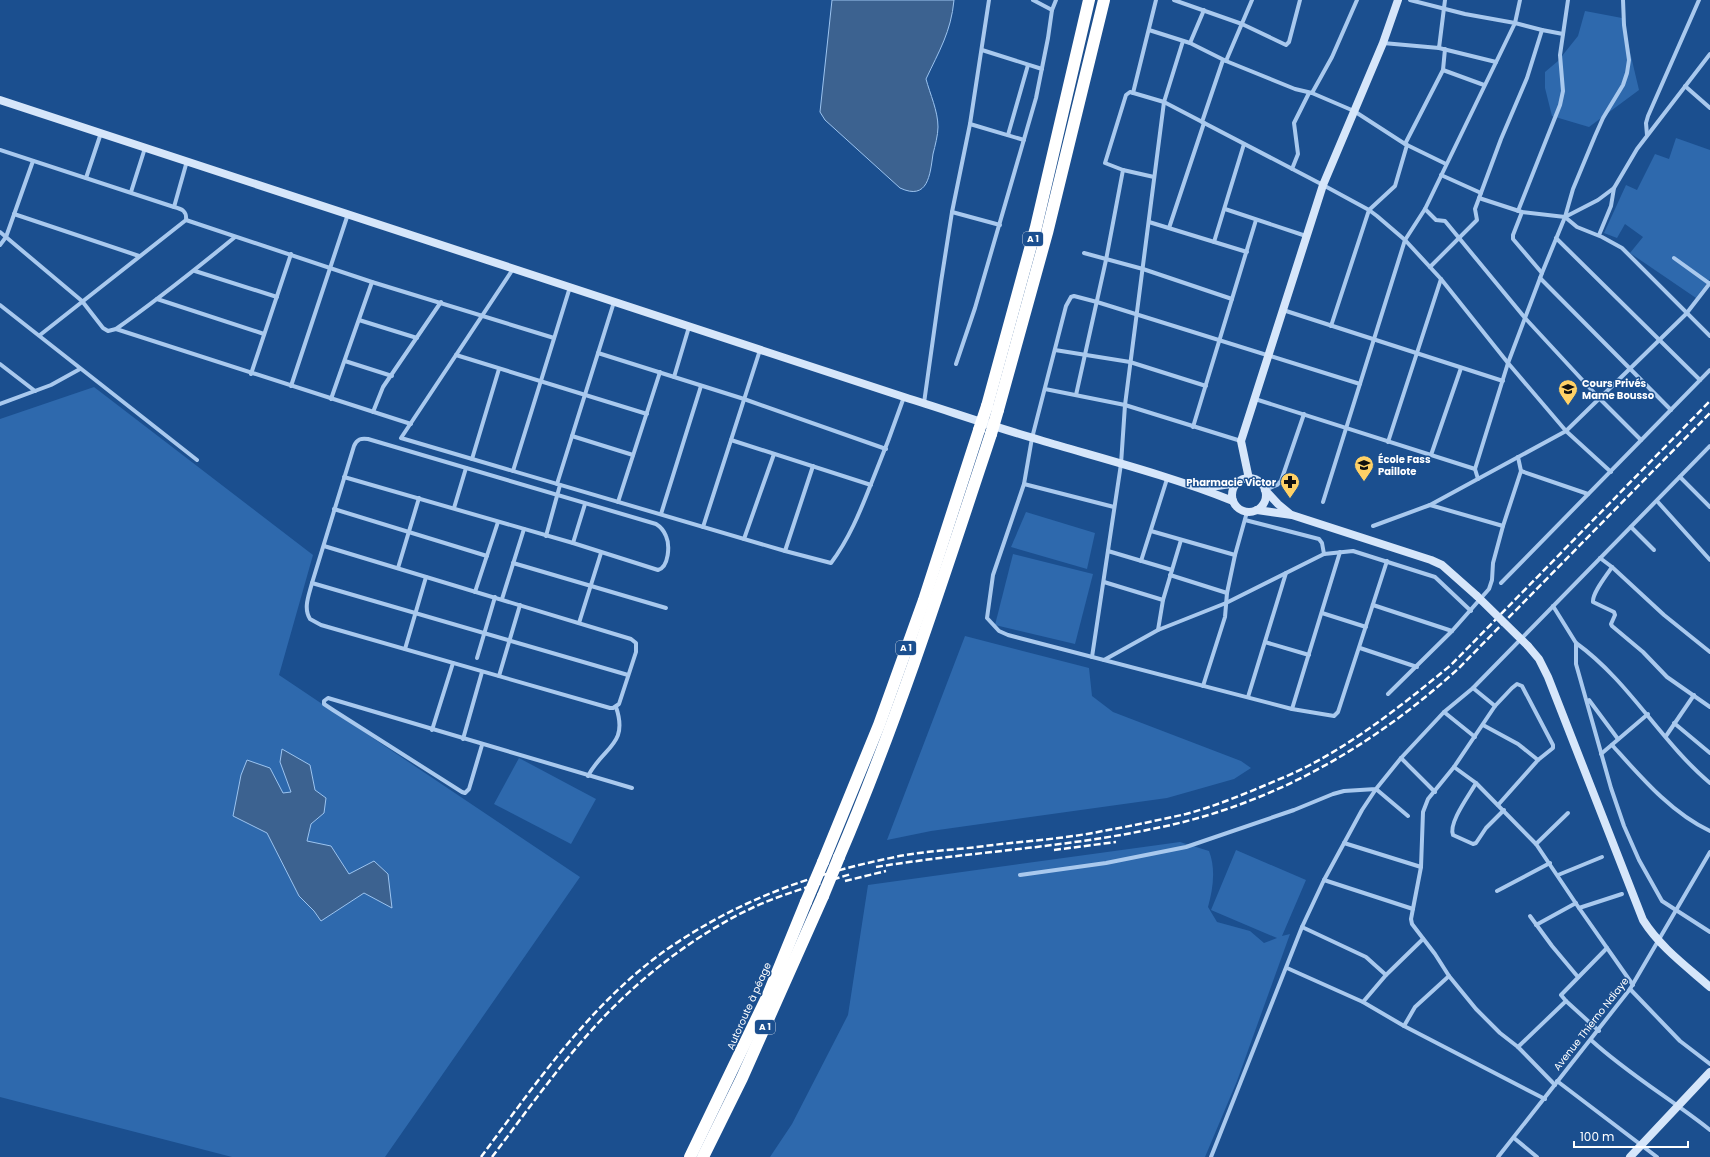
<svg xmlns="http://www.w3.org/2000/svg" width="1710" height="1157" font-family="Poppins,sans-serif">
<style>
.green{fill:#2e69ad}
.water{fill:#3c6290;stroke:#9cc4f0}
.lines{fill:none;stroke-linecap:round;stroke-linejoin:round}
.street{stroke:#a9c9ee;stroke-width:4}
.secondary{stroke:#d6e6fa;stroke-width:8}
.highway{stroke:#fff;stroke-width:12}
.rail{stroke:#fff;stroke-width:2.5;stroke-dasharray:7 3;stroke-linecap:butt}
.secondary-bridge{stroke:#d6e6fa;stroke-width:8}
.highway-bridge{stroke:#fff;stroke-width:12}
.labels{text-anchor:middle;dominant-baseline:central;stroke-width:3;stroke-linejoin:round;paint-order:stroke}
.shield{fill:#1b4f8f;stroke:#bbcadd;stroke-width:1}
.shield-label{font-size:9px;font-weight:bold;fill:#fff}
.poi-label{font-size:10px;font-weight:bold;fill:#fff;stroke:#1b4f8f;text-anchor:start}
.street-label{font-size:10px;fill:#fff;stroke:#1b4f8f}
</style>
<rect width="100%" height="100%" fill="#1b4f8f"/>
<g class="green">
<polygon points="1585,11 1622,18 1639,90 1589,127 1552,116 1545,88 1545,72 1558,61 1578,36"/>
<polygon points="1676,138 1710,150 1710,279 1696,298 1630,253 1643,237 1625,224 1617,238 1604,233 1626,185 1637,190 1655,154 1669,159"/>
<polygon points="94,387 313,555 279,675 580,877 385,1157 232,1157 0,1097 0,419"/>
<polygon points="1026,512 1095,533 1087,569 1011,547"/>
<polygon points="1013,554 1093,574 1075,644 995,625"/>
<polygon points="965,636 1089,668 1092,696 1113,712 1241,761 1251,768 1234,779 1167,798 931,831 887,840"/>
<polygon points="519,758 596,799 571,844 494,804"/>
<path d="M 1180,842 L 1209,851 C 1216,869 1213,889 1208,907 L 1217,922 L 1250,931 L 1264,943 L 1277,938 L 1211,910 L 1236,850 L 1306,880 L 1282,936 L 1290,934 L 1237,1081 L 1205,1157 L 770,1157 L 792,1124 L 848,1015 L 868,885 Z"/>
</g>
<g class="water">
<path d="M 832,0 L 954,0 C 951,32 939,51 926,79 C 930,94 938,111 938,127 C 938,135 935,146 933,154 C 930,175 928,201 900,188 L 825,120 L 820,112 Z"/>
<polygon points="282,749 310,765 315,790 326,798 324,813 311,824 307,841 331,846 349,874 374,861 388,874 392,908 364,893 321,921 314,911 299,896 267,833 233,816 241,775 247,760 270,768 283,793 291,792 280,762"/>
</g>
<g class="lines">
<g class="street">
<polyline points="1033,0 1052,10"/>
<polyline points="1174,0 1242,24 1286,45 1289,42 1300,0"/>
<polyline points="1149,30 1190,43 1226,61 1295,89 1312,93 1354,111 1405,144 1446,164"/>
<polyline points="1542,30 1563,34"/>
<polyline points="1190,43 1204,10"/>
<polyline points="1383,43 1439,48 1445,0"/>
<polyline points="1439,48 1496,62"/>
<polyline points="982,50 1042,69"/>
<polyline points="1226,61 1252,0"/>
<polyline points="1443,70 1445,49"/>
<polyline points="1685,86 1710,108"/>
<polyline points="1133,93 1156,0"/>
<polyline points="1312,93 1332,57 1357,0"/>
<polyline points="1202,122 1223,60"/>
<polyline points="970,124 1024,140"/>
<polyline points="1008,135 1028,65"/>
<polyline points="1647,135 1646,123 1648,116 1699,0"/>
<polyline points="1405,144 1443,70 1484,85"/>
<path d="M 0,150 L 174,207 C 182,209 187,211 186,220 L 40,335"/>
<polyline points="1292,169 1298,154 1294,123 1309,93"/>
<polyline points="1441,175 1481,193"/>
<polyline points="1154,177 1123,170 1105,163 1126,95 1130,92 1164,102 1323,185 1369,210 1377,216 1405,240 1441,279 1508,363 1566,431 1611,472"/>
<polyline points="86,178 101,133"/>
<polyline points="131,192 145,148"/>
<polyline points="1479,198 1522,212 1565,217 1598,200 1614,188 1637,149 1710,54"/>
<polyline points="174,207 187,161"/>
<polyline points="1225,209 1306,236"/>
<polyline points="1425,209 1436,220 1445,221 1525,318 1599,398 1641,440"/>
<polyline points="1518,211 1560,105 1563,91 1560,55 1568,0"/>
<polyline points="952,212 1000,225"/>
<polyline points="1522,212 1513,235 1513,239 1542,273"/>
<polyline points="14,214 139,256"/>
<polyline points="1565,217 1577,227 1602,237 1622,248 1710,336"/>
<polyline points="186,220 372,282 554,338"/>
<polyline points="1149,222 1247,252"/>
<polyline points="1169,228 1204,123"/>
<path d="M 0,232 L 82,301 L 103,328 L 108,331 L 116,329 C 157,300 196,269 235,237"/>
<polyline points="1599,235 1611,206 1614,188"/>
<polyline points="1556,238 1700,380"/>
<polyline points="1214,242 1244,144"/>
<polyline points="0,245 6,237 33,161"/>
<polyline points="1084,253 1143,269 1232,299"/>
<polyline points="1674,258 1710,284"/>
<polyline points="1430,267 1477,220 1475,209 1501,139 1527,78 1542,30 1515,23 1520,0"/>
<path d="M 513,269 L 401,438 L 785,551 L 831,563 C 849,539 860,512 871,484 C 883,455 894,426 904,397"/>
<polyline points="195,271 277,297"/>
<polyline points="1540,278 1671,410"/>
<polyline points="157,299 264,334"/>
<polyline points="0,305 197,460"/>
<polyline points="1283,310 1503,381"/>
<polyline points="359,320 417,338"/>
<polyline points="1331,326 1369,210 1395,186 1407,145"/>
<polyline points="116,329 411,424"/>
<polyline points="1055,350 1130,362 1206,386"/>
<polyline points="598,353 744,399 886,449"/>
<polyline points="456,355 647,414"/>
<polyline points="345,361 392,376"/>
<polyline points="0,364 35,391"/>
<polyline points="956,364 975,308 1036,98 1048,38 1052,10 1056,0"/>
<polyline points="251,374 291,254"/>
<polyline points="674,377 689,327"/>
<polyline points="1360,384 1097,302 1074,296 1071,297 1066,306 1032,438 1024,484 993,575 987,618 999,631 1008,635 1292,709 1334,716 1338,712 1387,561"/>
<polyline points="291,386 348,214"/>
<polyline points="1045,389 1125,405 1241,441"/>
<polyline points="1076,395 1106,260 1123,170"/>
<polyline points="331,399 372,282"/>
<polyline points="1255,399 1475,469"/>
<polyline points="924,403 941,282 952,212 970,124 989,0"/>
<polyline points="0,404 51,385 80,369"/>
<polyline points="373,412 383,387 441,302"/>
<polyline points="1193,427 1256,220"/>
<polyline points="572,436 633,455"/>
<polyline points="731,440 871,485"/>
<polyline points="1388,442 1441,279"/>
<polyline points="1431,455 1461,368"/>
<polyline points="472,459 499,369"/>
<polyline points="513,471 570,287"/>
<polyline points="1521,471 1588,494"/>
<polyline points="1680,477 1710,507"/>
<polyline points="1478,479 1475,469 1508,363 1542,273 1565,217 1573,189 1595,136 1603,118 1623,85 1627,73 1629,60 1624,25 1623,0"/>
<polyline points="557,484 614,302"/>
<polyline points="1024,484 1114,507"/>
<polyline points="1265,490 1277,485 1281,481 1304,414"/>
<polyline points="1657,501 1710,560"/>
<polyline points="618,502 660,372"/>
<polyline points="1323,502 1405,240 1425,209 1515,23 1465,14 1410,0"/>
<polyline points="1430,505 1503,526"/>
<polyline points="454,508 466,468"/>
<polyline points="334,509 487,556"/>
<polyline points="661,514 701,386"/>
<polyline points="1245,520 1319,539 1322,543 1324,554"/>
<polyline points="1373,526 1430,505 1566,431 1686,314 1710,283"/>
<polyline points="703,527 760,350"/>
<polyline points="1631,527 1654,550"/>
<polyline points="1151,531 1235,555"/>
<polyline points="546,536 560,485"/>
<polyline points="744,539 774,454"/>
<polyline points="573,543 585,504"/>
<path d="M 324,546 L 631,639 L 636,643 L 636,652 L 619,704 L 613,708 L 610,708 L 321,625 L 310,619 C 303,608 309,595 312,583 L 354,446 C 357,439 361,438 368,439 L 656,524 C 661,527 664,531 666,536 C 670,545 669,567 658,570 L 573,543 L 344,477"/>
<polyline points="785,551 813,466"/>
<polyline points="1108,551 1172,570"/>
<polyline points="1600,558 1612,567 1664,615 1710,652"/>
<polyline points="1141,561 1167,479"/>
<polyline points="513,563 666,608"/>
<path d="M 1612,567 C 1607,575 1592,593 1593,602 L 1614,612 L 1615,615 L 1611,624 L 1612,626 L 1643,652 L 1667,677 L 1710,707"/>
<polyline points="398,568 419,498"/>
<polyline points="1170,575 1227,593"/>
<polyline points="1104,582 1163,600"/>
<polyline points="312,583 628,675"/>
<polyline points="1501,583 1710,370"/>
<polyline points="475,592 498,522"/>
<polyline points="502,599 524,529"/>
<polyline points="1373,605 1452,631"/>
<polyline points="1553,606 1576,643 1576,664 1611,788 1624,826 1639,860 1662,901 1710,932"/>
<polyline points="1322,613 1366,627"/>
<polyline points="579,623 601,553"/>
<polyline points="1158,630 1163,600 1181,540"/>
<polyline points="1265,642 1309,655"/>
<path d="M 1576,643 C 1629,681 1661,742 1710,783"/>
<polyline points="1360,648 1417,667"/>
<polyline points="405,649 426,577"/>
<polyline points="1092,657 1121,464 1125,405 1164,102 1183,41"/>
<polyline points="477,658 495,597"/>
<polyline points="1104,660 1158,630 1226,603 1324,554 1353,551 1435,577 1471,611"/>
<polyline points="499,676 520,605"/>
<polyline points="1203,686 1225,617 1227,593 1235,555 1247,512"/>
<polyline points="1473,688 1495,706"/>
<polyline points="1388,694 1452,631 1489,589 1492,580 1493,563 1503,526 1521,471 1518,457"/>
<polyline points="1248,697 1286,573"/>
<polyline points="1589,700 1618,739"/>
<polyline points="1292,709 1340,552"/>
<polyline points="1444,712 1475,737"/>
<polyline points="1674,723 1710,753"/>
<polyline points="1483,725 1518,744 1538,760"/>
<polyline points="432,730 453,663"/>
<polyline points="1666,736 1694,695"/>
<polyline points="463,739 482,672"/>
<polyline points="482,745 469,789 465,793 462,792 333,710 324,704 324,701 328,698 632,788"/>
<path d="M 1612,745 C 1640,776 1671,813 1710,831"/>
<polyline points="1601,754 1648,714"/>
<polyline points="1401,758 1435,792"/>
<polyline points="1454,767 1476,783 1536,844 1579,908 1633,985"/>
<path d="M 588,776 C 603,747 629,745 616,707"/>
<path d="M 1476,783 C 1470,794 1448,823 1453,835 L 1473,844 L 1476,843 L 1486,828 L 1504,810"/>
<polyline points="1498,805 1538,760 1553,748 1553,745 1522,686 1517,684 1512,688 1495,706 1454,767 1428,799 1423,812 1421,867 1411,919 1412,924 1435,954 1449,976 1476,1009 1500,1033 1518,1047 1555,1085"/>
<polyline points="1344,843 1421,867"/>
<polyline points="1536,844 1568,813"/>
<polyline points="1020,875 1106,863 1186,847 1294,810 1333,794 1344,791 1376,789 1401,758 1444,712 1473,688 1710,446"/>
<polyline points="1558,875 1602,857"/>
<polyline points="1324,880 1413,909"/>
<polyline points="1497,891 1550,863"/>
<polyline points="1579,908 1622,894"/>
<polyline points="1530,916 1552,946 1578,977"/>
<polyline points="1536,925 1576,903"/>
<polyline points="1302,927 1366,957 1386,975"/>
<polyline points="1287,968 1363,1002 1404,1026 1545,1099"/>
<polyline points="1630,989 1680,1041 1710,1064"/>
<polyline points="1363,1002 1386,975 1423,939"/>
<polyline points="1404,1026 1415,1007 1449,976"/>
<polyline points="1599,1031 1566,1001 1561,995 1607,948"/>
<path d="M 1591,1040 C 1628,1074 1671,1099 1710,1130"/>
<polyline points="1518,1047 1566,1001"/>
<polyline points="1557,1081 1657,1157"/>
<polyline points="1514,1138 1537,1157"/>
<polyline points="1211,1157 1302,927 1324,880 1362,810 1376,789 1408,816"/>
<polyline points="1498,1157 1630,989 1710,852"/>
</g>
<g class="secondary">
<path d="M 0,100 L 904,397 C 949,411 994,427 1040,440 C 1104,459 1171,476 1233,501"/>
<circle cx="1249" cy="495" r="17"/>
<polyline points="1249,479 1241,441 1323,185 1383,43 1398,0"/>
<polyline points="1203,488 1238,483"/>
<polyline points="1265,490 1278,504 1290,514"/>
<polyline points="1257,510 1292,515 1431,560 1442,565 1477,596"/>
<path d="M 1528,646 L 1539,659 L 1548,677 L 1643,920 C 1660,947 1686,966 1710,987"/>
<polyline points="1630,1157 1710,1072"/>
</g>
<g class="highway">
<polyline points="987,406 1036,227 1089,0"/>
<polyline points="998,410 1047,233 1104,0"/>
<path d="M 839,857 C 898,719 944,576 991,434"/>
<polyline points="823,862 879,725 924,600 979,430"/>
<polyline points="690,1157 768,995 806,902"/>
<polyline points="703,1157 742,1078 823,896"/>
</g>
<g class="rail">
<polyline points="1054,850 1116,842"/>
<path d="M 876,867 C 900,863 924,860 948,857 C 1016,849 1085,843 1152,829 C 1270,806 1371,748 1459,668 L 1710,413"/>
<polyline points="845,881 886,871"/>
<path d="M 481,1157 C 540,1078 599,991 684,938 C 752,895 817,873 895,857 C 924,851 955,850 985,846 C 1024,841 1064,839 1103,831 C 1131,826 1159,820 1186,814 C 1212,807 1237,797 1261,787 C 1277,780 1293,774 1308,766 C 1360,739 1406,702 1451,665 L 1710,401"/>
<path d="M 492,1157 C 527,1111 560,1064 599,1022 C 642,976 696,934 754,907 C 785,893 818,884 851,874"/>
</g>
<polyline class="secondary-bridge" points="1477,596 1528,646"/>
<g class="highway-bridge">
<polyline points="979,430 987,406"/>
<polyline points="991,434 998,410"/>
<polyline points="823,896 839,857"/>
<polyline points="806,902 823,862"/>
</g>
</g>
<defs>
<g id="school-pin" transform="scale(1)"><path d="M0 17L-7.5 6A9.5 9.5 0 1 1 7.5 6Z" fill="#ffd166" stroke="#1b4f8f"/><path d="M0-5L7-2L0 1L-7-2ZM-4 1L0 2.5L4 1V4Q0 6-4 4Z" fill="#111"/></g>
<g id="pharmacy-pin" transform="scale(1)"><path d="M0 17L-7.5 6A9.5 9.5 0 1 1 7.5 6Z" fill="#ffd166" stroke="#1b4f8f"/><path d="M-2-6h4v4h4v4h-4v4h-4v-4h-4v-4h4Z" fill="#111"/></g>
</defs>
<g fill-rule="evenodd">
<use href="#school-pin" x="1568" y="389"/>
<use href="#school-pin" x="1364" y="465"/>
<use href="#pharmacy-pin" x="1290" y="482"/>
</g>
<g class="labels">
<g class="shield">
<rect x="1023" y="232" width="20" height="14" rx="3"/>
<rect x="896" y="641" width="20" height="14" rx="3"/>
<rect x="755" y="1020" width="20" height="14" rx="3"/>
</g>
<g class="shield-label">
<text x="1033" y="239">A 1</text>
<text x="906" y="648">A 1</text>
<text x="765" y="1027">A 1</text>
</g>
<g class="poi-label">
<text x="1582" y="383">Cours Privés<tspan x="1582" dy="12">Mame Bousso</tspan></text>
<text x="1378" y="459">École Fass<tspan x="1378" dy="12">Paillote</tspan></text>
<text x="1276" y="482" text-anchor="end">Pharmacie Victor</text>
</g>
<g class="street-label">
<text transform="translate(749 1006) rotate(-66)">Autoroute à péage</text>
<text transform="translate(1591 1024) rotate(-52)">Avenue Thierno Ndiaye</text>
</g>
</g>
<path d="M1574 1141v6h114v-6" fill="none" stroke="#ffffff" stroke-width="2"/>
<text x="1580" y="1141" font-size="12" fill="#ffffff" stroke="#1b4f8f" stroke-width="3" paint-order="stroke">100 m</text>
</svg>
